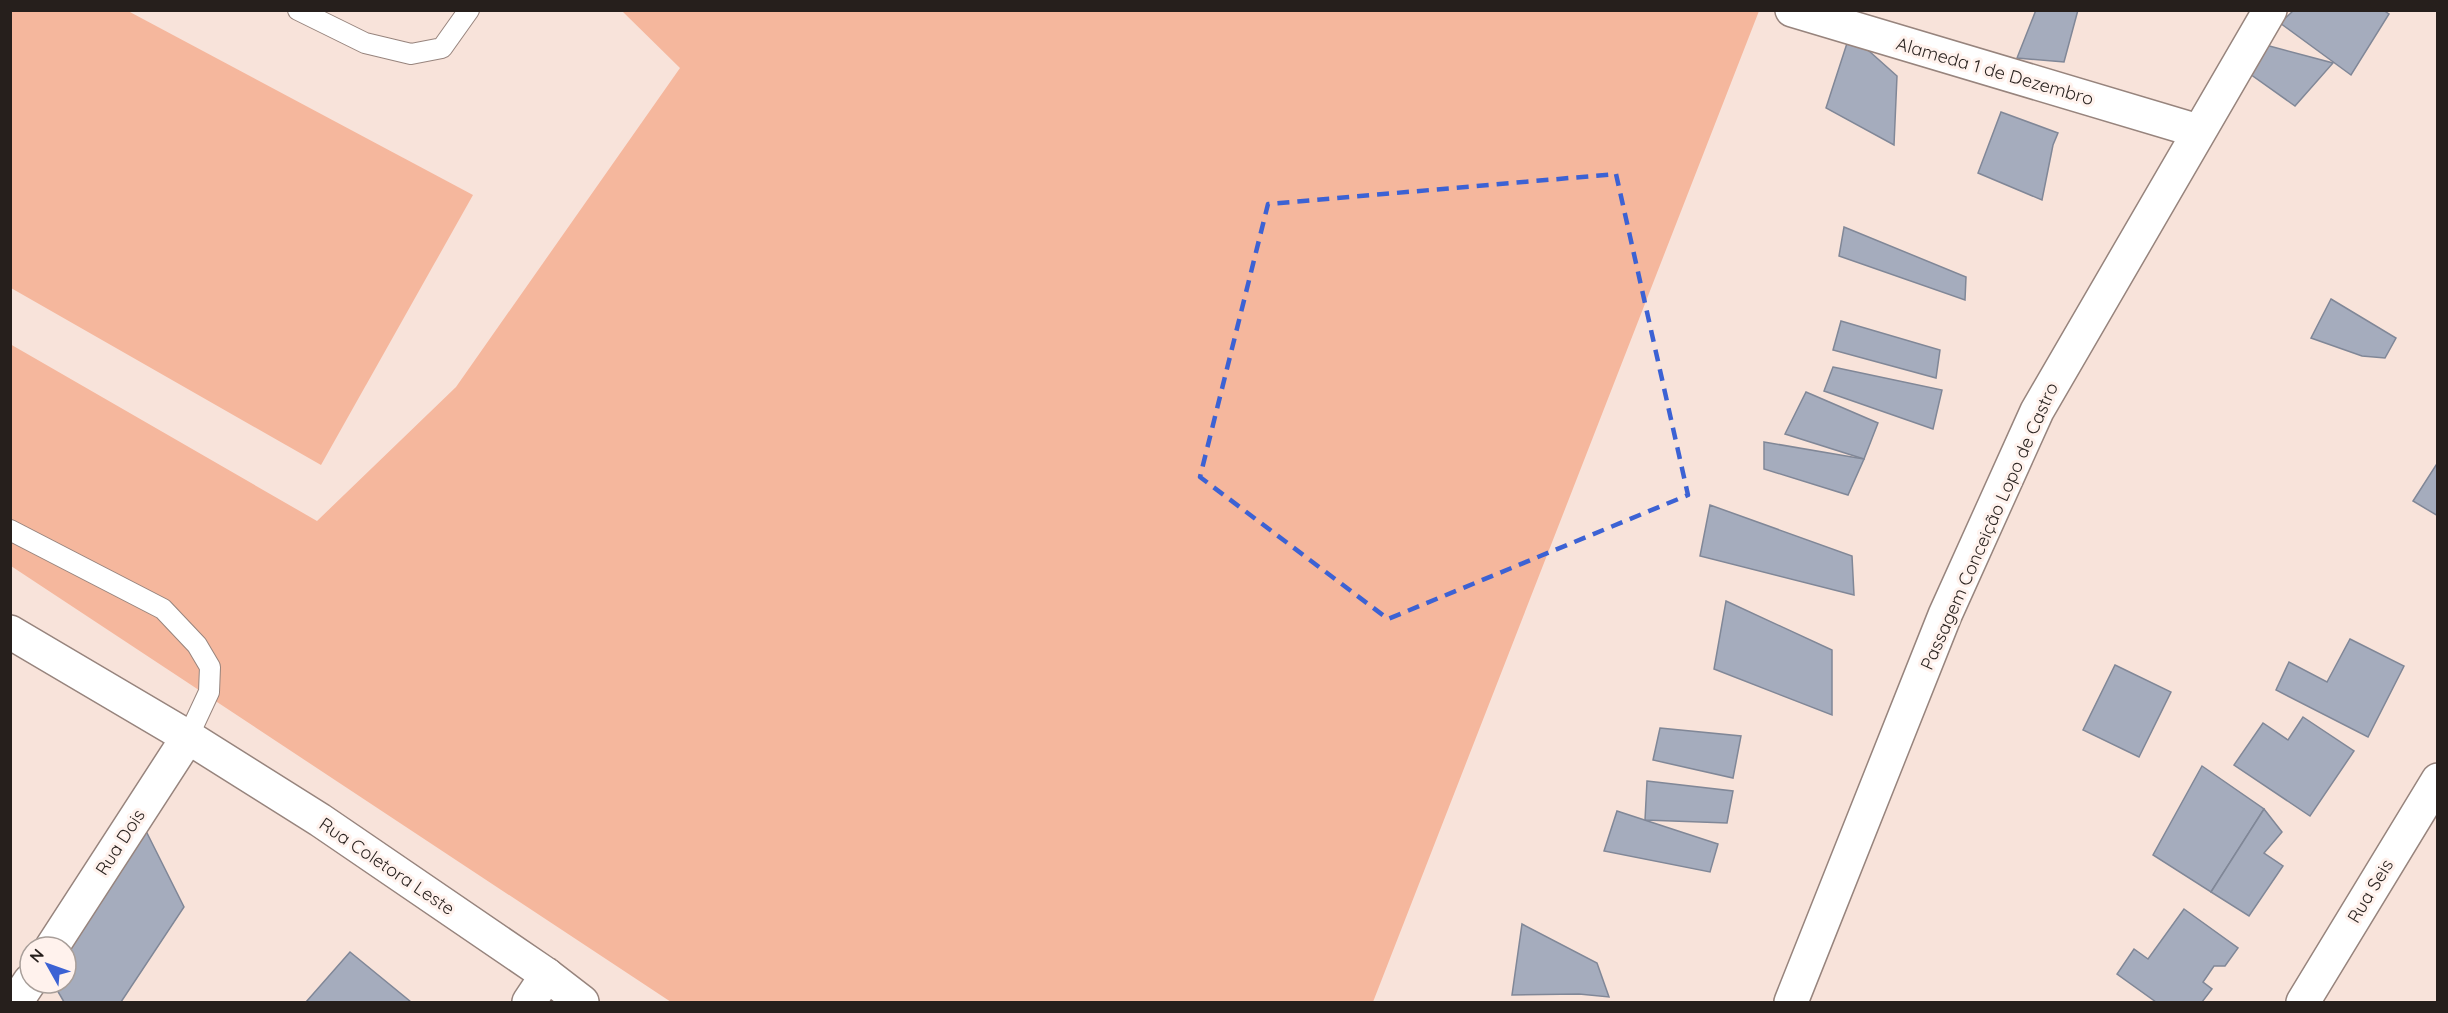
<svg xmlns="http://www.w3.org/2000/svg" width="2448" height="1013" font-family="Quicksand,sans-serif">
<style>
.green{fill:#f5b79d}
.building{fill:#a5acbd;stroke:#808797;stroke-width:1.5}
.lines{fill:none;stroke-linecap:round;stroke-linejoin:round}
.service-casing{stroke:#97847d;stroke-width:22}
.minor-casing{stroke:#97847d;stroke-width:36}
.service{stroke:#fff;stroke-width:20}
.minor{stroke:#fff;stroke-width:33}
.marked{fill:none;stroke:#3c62d4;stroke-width:4.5;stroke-dasharray:12 8;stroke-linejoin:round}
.labels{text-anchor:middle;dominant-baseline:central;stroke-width:6;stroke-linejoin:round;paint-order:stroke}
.street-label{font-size:18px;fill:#261f1c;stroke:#fff2ed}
</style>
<rect width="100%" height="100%" fill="#f8e3da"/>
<g class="green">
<polygon points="11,10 128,11 473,195 321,465 11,288"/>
<polygon points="622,11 1759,11 1373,1002 671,1002 11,566 10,344 317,521 456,387 680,68"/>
</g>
<g class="building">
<polygon points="2036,10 2078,10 2064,62 2017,58"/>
<polygon points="2294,10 2383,10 2389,14 2351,75 2280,23"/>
<polygon points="1850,34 1897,76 1894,145 1826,108"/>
<polygon points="2262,44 2333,63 2295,106 2250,74"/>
<polygon points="2001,112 2058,133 2053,145 2042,200 1978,173"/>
<polygon points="1844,227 1966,277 1965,300 1839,256"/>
<polygon points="2331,299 2396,338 2385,358 2362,356 2311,338"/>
<polygon points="1841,321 1940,350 1936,378 1833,350"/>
<polygon points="1833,367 1942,390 1933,429 1824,391"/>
<polygon points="1806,392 1878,423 1864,459 1785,434"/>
<polygon points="1764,442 1864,459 1848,495 1764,469"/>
<polygon points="2438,462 2438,516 2413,501"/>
<polygon points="1710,505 1852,556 1854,595 1700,556"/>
<polygon points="1726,601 1832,650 1832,715 1714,669"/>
<polygon points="2350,639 2404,666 2368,737 2276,690 2289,662 2327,682"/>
<polygon points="2115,665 2171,692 2139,757 2083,730"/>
<polygon points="2303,717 2354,751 2310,816 2234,765 2263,723 2288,740"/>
<polygon points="1660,728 1741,736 1733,778 1653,760"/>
<polygon points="2202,766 2264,809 2211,892 2153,855"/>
<polygon points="1647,781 1733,791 1727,823 1645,820"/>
<polygon points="2264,809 2282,832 2264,853 2283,866 2249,916 2211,892"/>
<polygon points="1617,811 1718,844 1710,872 1604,851"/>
<polygon points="144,827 184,907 121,1002 64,1002 53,983 66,983 66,953"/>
<polygon points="2184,909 2238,948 2225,966 2214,966 2203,982 2212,989 2202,1002 2156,1002 2117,974 2134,949 2148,959"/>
<polygon points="1522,924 1597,963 1609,997 1579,994 1512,995"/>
<polygon points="350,952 411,1002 306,1002"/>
</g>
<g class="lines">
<g class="service-casing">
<g id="service">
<polyline points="298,10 365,43 411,54 442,48 469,10"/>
<polyline points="10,530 163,609 197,645 210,667 209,692 188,737"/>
</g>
</g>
<g class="minor-casing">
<g id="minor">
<polyline points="1792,10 2198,131"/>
<polyline points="10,632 188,737 320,820 547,975 582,1002"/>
<polyline points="52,947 188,737"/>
<polyline points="16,1002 30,981"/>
<polyline points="529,1002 547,975"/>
<polyline points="1791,1002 1945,615 2037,411 2270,10"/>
<polyline points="2303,1002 2438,780"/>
</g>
</g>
<use href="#service" class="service"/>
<use href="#minor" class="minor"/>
</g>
<path class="marked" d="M 1616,174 L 1688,495 L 1388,619 L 1200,477 L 1268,204 Z"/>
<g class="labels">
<g class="street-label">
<text transform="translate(1995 71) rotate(16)">Alameda 1 de Dezembro</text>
<text transform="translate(1989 526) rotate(-66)">Passagem Conceição Lopo de Castro</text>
<text transform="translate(120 842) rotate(-57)">Rua Dois</text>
<text transform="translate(387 866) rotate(34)">Rua Coletora Leste</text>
<text transform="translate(2370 891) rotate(-59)">Rua Seis</text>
</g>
</g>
<rect width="2448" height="1013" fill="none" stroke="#261f1c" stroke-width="24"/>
<g transform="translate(48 965) rotate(310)"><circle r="28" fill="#fff2ed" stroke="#a89e99" stroke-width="1.5"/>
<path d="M0-4.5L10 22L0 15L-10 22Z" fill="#3c62d4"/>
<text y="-9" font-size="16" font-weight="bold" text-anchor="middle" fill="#261f1c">N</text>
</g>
</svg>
